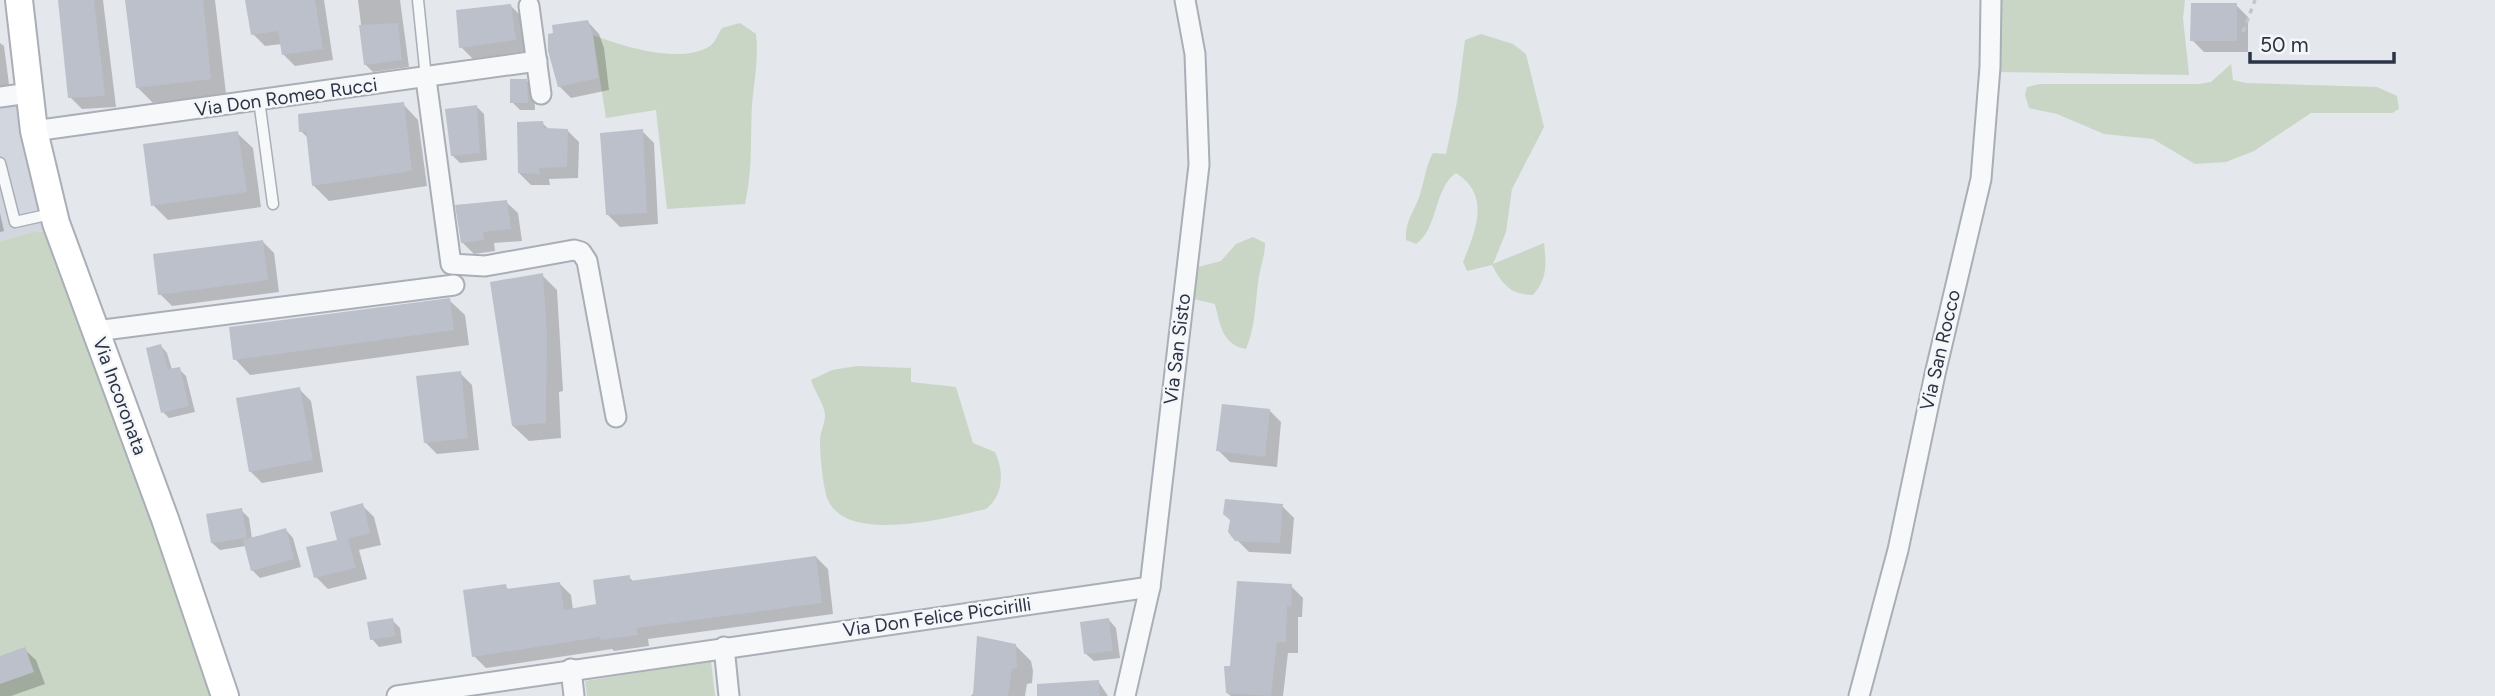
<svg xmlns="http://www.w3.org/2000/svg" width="2495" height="696" font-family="Figtree,sans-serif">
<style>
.built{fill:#d2d6de}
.green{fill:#c9d6c5}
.shadow{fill:#0003}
.building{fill:#bbc0ca}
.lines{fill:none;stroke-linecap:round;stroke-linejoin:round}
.lane-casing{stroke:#a9aeb7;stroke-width:13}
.street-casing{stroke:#a9aeb7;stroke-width:23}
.secondary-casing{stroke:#a9aeb7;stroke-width:30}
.path{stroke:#c2c5cb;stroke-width:3.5;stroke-dasharray:5 5;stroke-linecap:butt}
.lane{stroke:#f7f8fa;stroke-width:10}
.street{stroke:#f7f8fa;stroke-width:19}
.secondary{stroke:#fff;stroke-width:26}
.labels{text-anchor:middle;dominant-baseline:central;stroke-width:5;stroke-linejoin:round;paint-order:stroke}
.street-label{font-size:19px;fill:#2b3445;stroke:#f4f6f9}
</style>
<rect width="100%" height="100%" fill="#e4e7ec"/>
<polygon class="built" points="20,105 54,234 38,231 0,241 0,107"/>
<g class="green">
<polygon points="1996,0 2185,0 2183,18 2189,75 1996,72"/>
<path d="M 740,23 L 756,34 C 759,58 754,81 752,105 C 750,142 753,167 745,204 L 667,209 L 656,110 L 606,118 L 593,35 C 622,46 681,65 710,46 C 715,43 718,34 722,28 Z"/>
<path d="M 1481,34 L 1513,44 L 1526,54 L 1544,127 L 1512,189 L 1506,232 L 1493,264 L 1544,243 C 1546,263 1548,279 1533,295 C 1511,295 1502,284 1492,265 L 1467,271 L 1463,262 C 1476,230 1491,195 1456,173 C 1434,188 1438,229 1416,244 L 1406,240 C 1405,219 1416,210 1421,191 C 1425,177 1426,166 1433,153 L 1446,154 L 1457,102 L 1465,40 Z"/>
<polygon points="2231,64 2233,80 2246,83 2377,87 2397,96 2399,109 2392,113 2311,113 2254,151 2226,162 2195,164 2153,139 2104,134 2057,114 2029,108 2025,95 2027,87 2040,84 2199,84 2211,82"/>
<polygon points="38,231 54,234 214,696 0,696 0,241"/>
<path d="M 1253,237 L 1265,243 C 1265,256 1261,265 1259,276 C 1255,301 1256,325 1246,349 C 1222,345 1220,324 1215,304 L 1194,299 L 1198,267 L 1221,261 L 1236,244 Z"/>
<path d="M 857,366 L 911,368 L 911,382 L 956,387 L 973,443 L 995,452 C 1004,471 1004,495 986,509 C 950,517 848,545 828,500 C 823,489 820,454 820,441 C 820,432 825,424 825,415 C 825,406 814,390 811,380 L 832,370 Z"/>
<polygon points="711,661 715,696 587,696 585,681"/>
</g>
<g class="shadow">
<polygon points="59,0 103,0 116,107 82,109 70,97"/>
<polygon points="127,0 215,0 226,94 153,103 137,87"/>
<polygon points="246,0 324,0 333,60 295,66 283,54 282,44 265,46 253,34"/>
<polygon points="358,0 400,0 409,67 373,72 366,65"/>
<polygon points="510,5 522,17 527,51 473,59 461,47"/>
<polygon points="2236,5 2248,17 2248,52 2204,52 2192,40"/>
<polygon points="588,22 599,34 604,48 609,90 571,98 559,86"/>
<polygon points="0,43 4,46 10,92 0,93"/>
<polygon points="526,80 534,88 535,110 520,110 512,102"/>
<polygon points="403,104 418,120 427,186 329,201 313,185 308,138 301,131"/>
<polygon points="476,106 484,114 487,160 460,163 452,155"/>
<polygon points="542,123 550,130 567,130 579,142 578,178 549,179 550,185 531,185 519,173"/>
<polygon points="642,131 654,143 658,224 620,227 608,215"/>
<polygon points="237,133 253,148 261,207 168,220 153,205"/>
<polygon points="506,202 518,213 522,241 494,243 495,251 474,254 462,242"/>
<polygon points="0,213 4,231 0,232"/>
<polygon points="262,241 274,253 279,292 172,306 160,294"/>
<polygon points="542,275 557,290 563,391 559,392 561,438 529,441 513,426"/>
<polygon points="449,300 465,315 469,345 250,375 235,359"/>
<polygon points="161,346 167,353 172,370 179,369 186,376 195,412 169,418 163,412"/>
<polygon points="460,373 472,385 479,450 437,454 425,442"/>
<polygon points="299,389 311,401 323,472 262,483 250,471"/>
<polygon points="1269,410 1281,422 1277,467 1230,462 1218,450"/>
<polygon points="362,505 374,517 381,545 359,550 367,579 328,589 316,577"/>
<polygon points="1282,506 1294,518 1291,554 1249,552 1237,540"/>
<polygon points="241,510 249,518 252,539 286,530 293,538 301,567 260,578 252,570 246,546 220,550 212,543"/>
<polygon points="816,557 828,569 833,614 648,639 649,646 614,651 612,649 486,668 474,656 505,586 510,591 559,583 571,595 573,610 598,605 629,577 634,582"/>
<polygon points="1291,586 1303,598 1302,617 1298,617 1298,653 1288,653 1283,696 1231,696 1227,693 1232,668"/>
<polygon points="392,620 400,628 402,643 379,647 372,639"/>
<polygon points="1109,620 1116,628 1120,658 1094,661 1086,654"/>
<polygon points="1015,645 1031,661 1033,671 1032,683 1027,684 1025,696 971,696"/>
<polygon points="24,649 36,660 45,684 11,696 0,696 0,657"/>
<polygon points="1098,681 1108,696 1046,696"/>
</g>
<g class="building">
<polygon points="58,0 94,0 105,96 68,98"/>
<polygon points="125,0 203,0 211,79 136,88"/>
<polygon points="245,0 315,0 323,49 282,55 278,31 251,35"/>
<polygon points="2191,3 2237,3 2237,41 2190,41"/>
<polygon points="511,4 516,40 459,48 456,10"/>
<polygon points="588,20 593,35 598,78 558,87 548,51 548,34 553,33 552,25"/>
<polygon points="398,23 402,60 364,65 359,25"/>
<polygon points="510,79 527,79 528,103 510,103"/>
<polygon points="404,102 412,171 312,186 306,131 299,132 298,114"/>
<polygon points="477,105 480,153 451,156 445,109"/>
<polygon points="543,121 544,128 568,129 567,167 539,168 540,174 518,173 517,122"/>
<polygon points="643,129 647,213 606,215 600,133"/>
<polygon points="238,131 247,192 151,206 143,144"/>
<polygon points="507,200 511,229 483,232 484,240 461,243 455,205"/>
<polygon points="263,240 268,280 158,295 153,254"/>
<polygon points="543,273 547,334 546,423 512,426 490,282"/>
<polygon points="450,298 454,330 233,360 229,327"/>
<polygon points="161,344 168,369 180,367 189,406 161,413 146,348"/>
<polygon points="461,371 468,438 424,443 416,376"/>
<polygon points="300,387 313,460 249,472 236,398"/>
<polygon points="1222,404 1270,409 1265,457 1216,451"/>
<polygon points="1225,499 1283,504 1280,543 1235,541 1228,532 1230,520 1223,514"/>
<polygon points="363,503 370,533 348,539 356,568 314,578 306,547 337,540 330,512"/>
<polygon points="242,508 247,538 211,543 206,514"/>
<polygon points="286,528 294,559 251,571 243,540"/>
<polygon points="816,556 822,603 637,628 638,635 601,640 600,637 472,657 463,590 506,584 507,589 560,582 564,610 596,604 593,580 630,575 630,581"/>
<polygon points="1237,581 1292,584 1291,606 1287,606 1286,642 1277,642 1271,696 1226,693 1224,666 1230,666"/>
<polygon points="393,618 395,636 370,640 367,622"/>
<polygon points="1109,618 1113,651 1084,654 1080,622"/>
<polygon points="977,636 1016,644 1017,668 1012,669 1008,696 973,696"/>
<polygon points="25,647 34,672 0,684 0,656"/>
<polygon points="1099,680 1100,696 1037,696 1037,684"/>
</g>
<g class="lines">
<g class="lane-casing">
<g id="lane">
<polyline points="418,0 426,78"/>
<polyline points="259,100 273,204"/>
<polyline points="0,163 15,222 51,214"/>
</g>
</g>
<g class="street-casing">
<g id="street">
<polyline points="529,6 541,94"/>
<polyline points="426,79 451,264 485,266 574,250 581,252 587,261 616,417"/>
<polyline points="0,97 29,93"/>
<polyline points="34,131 537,61"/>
<polyline points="96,331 454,285"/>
<polyline points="724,647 729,696"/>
<polyline points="571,669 574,696"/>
<polyline points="397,696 1150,587"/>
<polyline points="1125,696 1150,587 1199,165 1195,54 1185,0"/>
<polyline points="1859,696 1898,550 1935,374 1981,179 1990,67 1991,0"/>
</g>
</g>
<g class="secondary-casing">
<polyline id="secondary" points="19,0 34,131 56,223 165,519 225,696"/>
</g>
<polyline class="path" points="2243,32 2255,0"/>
<use href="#lane" class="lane"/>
<use href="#street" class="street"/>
<use href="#secondary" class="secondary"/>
</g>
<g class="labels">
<g class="street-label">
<text transform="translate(286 97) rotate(-8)">Via Don Romeo Rucci</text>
<text transform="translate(1177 349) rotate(-83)">Via San Sisto</text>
<text transform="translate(1940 350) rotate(-77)">Via San Rocco</text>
<text transform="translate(120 396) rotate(70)">Via Incoronata</text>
<text transform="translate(937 617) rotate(-8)">Via Don Felice Piccirilli</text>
</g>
</g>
<path d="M2250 52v10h144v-10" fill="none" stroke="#2b3445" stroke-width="3.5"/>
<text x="2260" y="52" font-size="21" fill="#2b3445" stroke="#f4f6f9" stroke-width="5" paint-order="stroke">50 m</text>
</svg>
